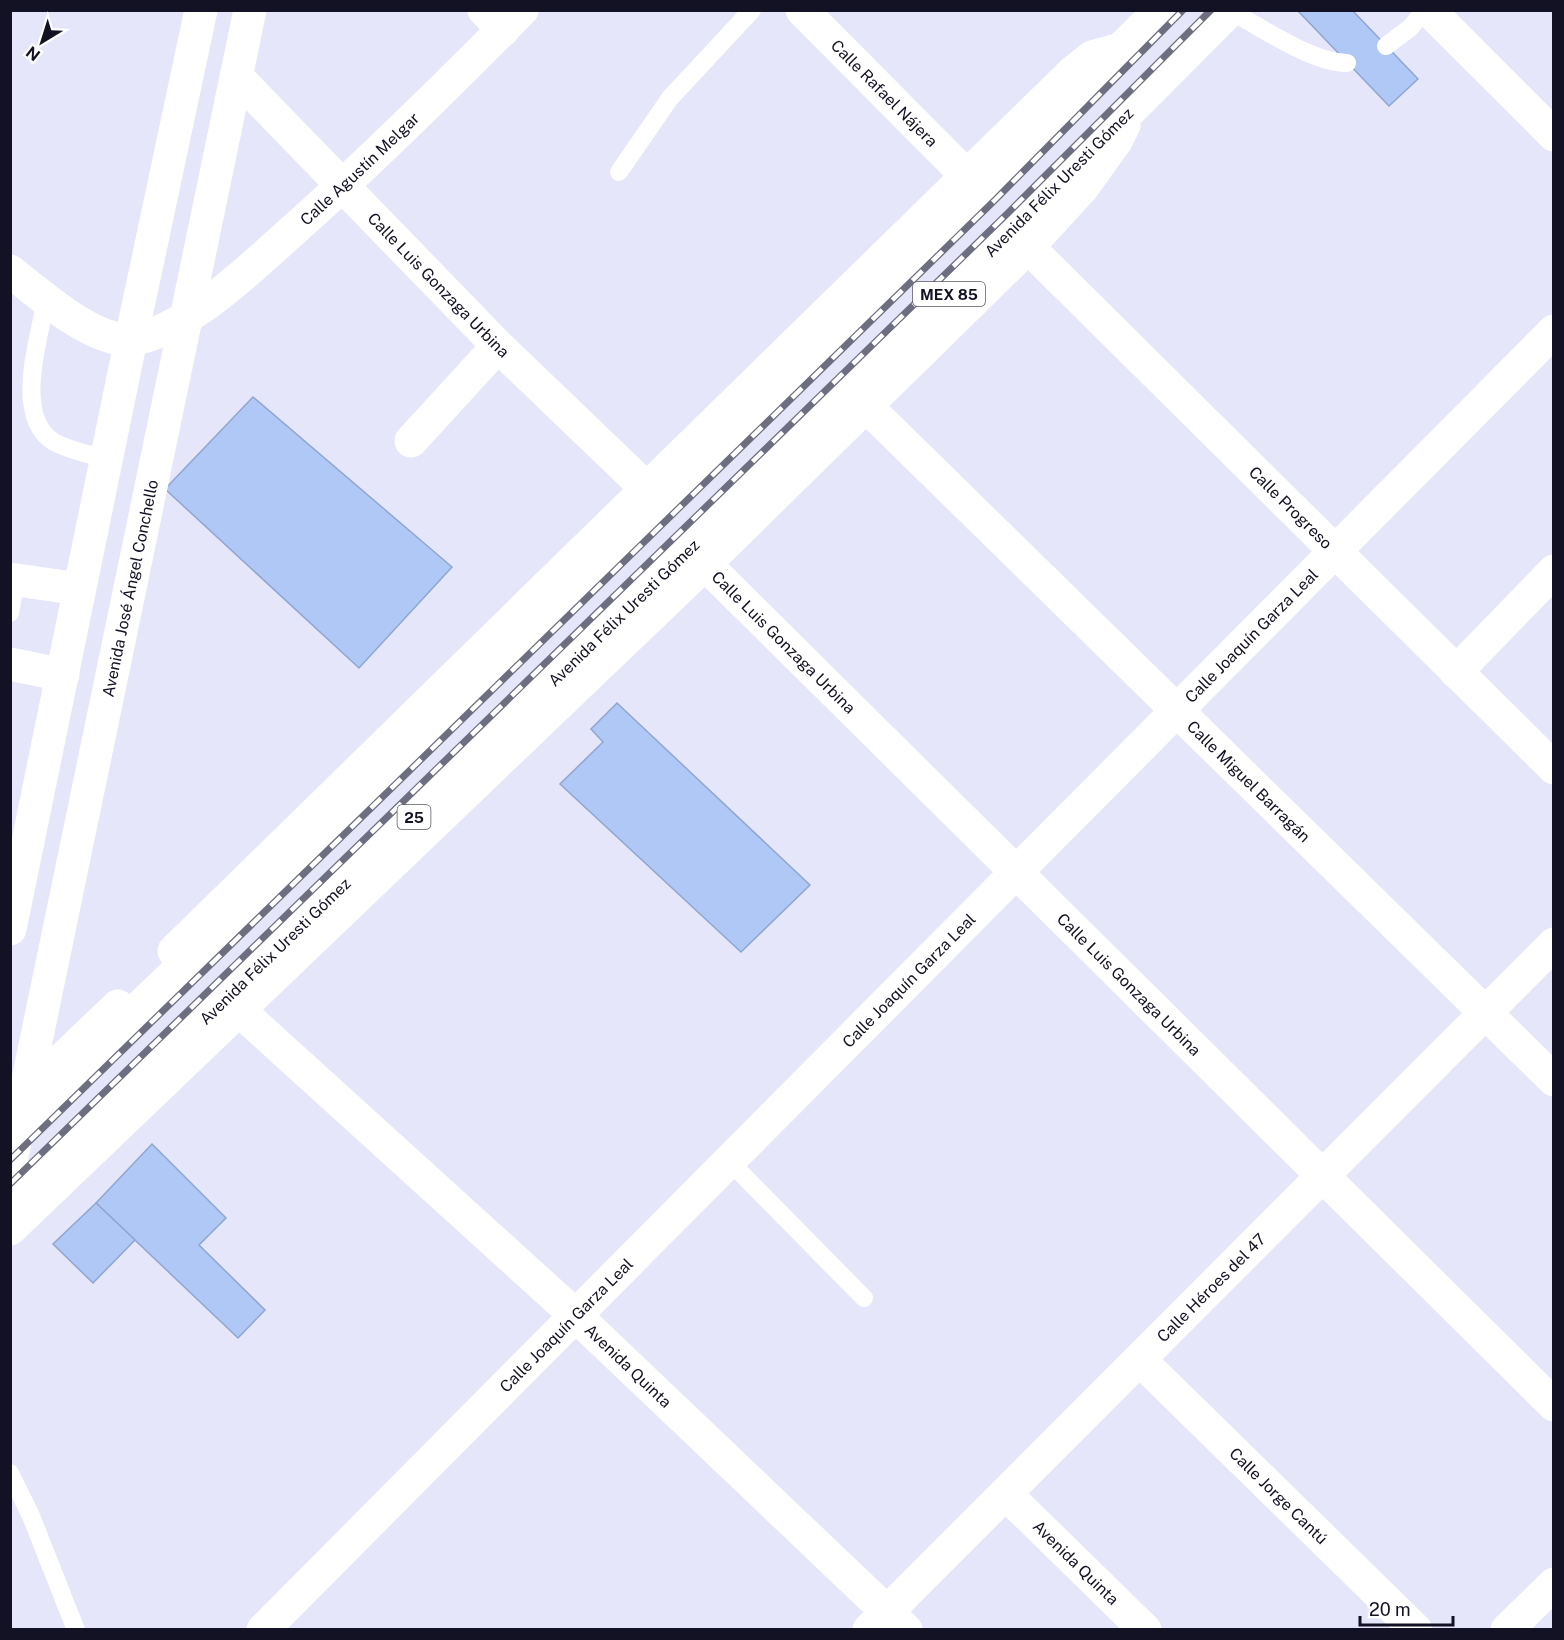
<svg xmlns="http://www.w3.org/2000/svg" width="1564" height="1640" font-family="'Public Sans',sans-serif">
<style>
.building{fill:#b0c8f6;stroke:#8fa6d2;stroke-width:1.5}
.lines{fill:none;stroke-linecap:round;stroke-linejoin:round}
.service{stroke:#fff;stroke-width:18}
.minor{stroke:#fff;stroke-width:33}
.tertiary{stroke:#fff;stroke-width:33}
.secondary{stroke:#fff;stroke-width:33}
.primary{stroke:#fff;stroke-width:33}
.rail-casing{stroke:#6e6e81;stroke-width:7}
.rail{stroke:#fff;stroke-width:4.5;stroke-dasharray:14;stroke-linecap:butt}
.labels{text-anchor:middle;dominant-baseline:central;stroke-width:4.5;stroke-linejoin:round;paint-order:stroke}
.shield{fill:#fff;stroke:#5a5966;stroke-width:1.5}
.shield-label{font-size:15px;font-weight:bold;fill:#131224}
.street-label{font-size:16px;fill:#131224;stroke:#fff}
</style>
<rect width="100%" height="100%" fill="#e5e6fa"/>
<g class="building">
<polygon points="1301,10 1352,10 1418,79 1389,106 1299,12"/>
<polygon points="253,397 452,567 359,668 165,489"/>
<polygon points="617,703 810,885 741,952 560,784 603,742 591,729"/>
<polygon points="152,1144 226,1218 199,1245 265,1310 238,1338 96,1203"/>
<polygon points="96,1203 135,1240 93,1283 53,1244"/>
</g>
<g class="lines">
<g class="service">
<path d="M 1230,11 C 1263,28 1310,62 1347,63"/>
<polyline points="1386,46 1410,28 1425,10"/>
<polyline points="619,172 670,98 752,10"/>
<path d="M 46,300 C 39,339 13,417 54,442 C 70,451 89,454 107,459"/>
<polyline points="10,613 16,579"/>
<polyline points="728,1160 864,1298"/>
<polyline points="10,1473 31,1516 76,1630"/>
</g>
<g class="minor">
<polyline points="484,10 503,30"/>
<path id="s1" d="M 802,10 L 967,176"/>
<polyline points="1429,10 1554,135"/>
<path id="s2" d="M 236,76 L 498,346 L 646,488"/>
<path id="s3" d="M 1028,247 L 1554,768"/>
<path id="s4" d="M 10,271 C 39,294 94,343 131,339 C 183,334 251,268 289,234 C 369,163 446,87 522,10"/>
<path id="s5" d="M 866,406 L 1554,1080"/>
<polyline points="411,441 498,346"/>
<path id="s6" d="M 705,564 L 1554,1405"/>
<polyline points="10,579 79,589"/>
<polyline points="10,664 63,675"/>
<polyline points="1456,672 1554,571"/>
<path id="s7" d="M 240,1011 L 574,1314 L 906,1630"/>
<path id="s8" d="M 1140,1360 L 1416,1630"/>
<path id="s9" d="M 1006,1494 L 1145,1630"/>
<path id="s10" d="M 263,1630 L 1554,331"/>
<path id="s11" d="M 869,1630 L 1554,944"/>
<polyline points="1507,1630 1554,1584"/>
</g>
<g class="tertiary">
<polyline points="174,951 1072,73 1092,57 1121,49"/>
<polyline points="14,1105 118,1006"/>
<polyline points="10,1229 705,564 1028,247 1083,187 1116,141 1124,125"/>
</g>
<g class="secondary">
<polyline points="10,929 131,339 201,10"/>
<path id="s12" d="M 10,1166 L 250,10"/>
</g>
<g class="primary">
<polyline points="10,1133 779,388 1160,10"/>
<path id="s13" d="M 10,1208 L 817,425 L 1230,10"/>
</g>
<g class="rail-casing">
<g id="rail">
<polyline points="10,1160 995,200 1183,10"/>
<polyline points="10,1184 1008,213 1211,10"/>
</g>
</g>
<use href="#rail" class="rail"/>
</g>
<g class="labels">
<g class="shield">
<rect x="913" y="282" width="72" height="24" rx="4.5"/>
<rect x="397.5" y="805" width="33" height="24" rx="4.5"/>
</g>
<g class="shield-label">
<text x="949" y="294">MEX 85</text>
<text x="414" y="817">25</text>
</g>
<g class="street-label">
<text stroke="none"><textPath href="#s1" startOffset="117">Calle Rafael Nájera</textPath></text>
<text stroke="none"><textPath href="#s4" startOffset="430">Calle Agustín Melgar</textPath></text>
<text stroke="none"><textPath href="#s13" startOffset="1467">Avenida Félix Uresti Gómez</textPath></text>
<text stroke="none"><textPath href="#s2" startOffset="291">Calle Luis Gonzaga Urbina</textPath></text>
<text stroke="none"><textPath href="#s3" startOffset="370">Calle Progreso</textPath></text>
<text stroke="none"><textPath href="#s12" startOffset="590">Avenida José Ángel Conchello</textPath></text>
<text stroke="none"><textPath href="#s13" startOffset="855">Avenida Félix Uresti Gómez</textPath></text>
<text stroke="none"><textPath href="#s10" startOffset="1402">Calle Joaquín Garza Leal</textPath></text>
<text stroke="none"><textPath href="#s6" startOffset="111">Calle Luis Gonzaga Urbina</textPath></text>
<text stroke="none"><textPath href="#s5" startOffset="536">Calle Miguel Barragán</textPath></text>
<text stroke="none"><textPath href="#s13" startOffset="369">Avenida Félix Uresti Gómez</textPath></text>
<text stroke="none"><textPath href="#s10" startOffset="916">Calle Joaquín Garza Leal</textPath></text>
<text stroke="none"><textPath href="#s6" startOffset="597">Calle Luis Gonzaga Urbina</textPath></text>
<text stroke="none"><textPath href="#s11" startOffset="484">Calle Héroes del 47</textPath></text>
<text stroke="none"><textPath href="#s10" startOffset="430">Calle Joaquín Garza Leal</textPath></text>
<text stroke="none"><textPath href="#s7" startOffset="526">Avenida Quinta</textPath></text>
<text stroke="none"><textPath href="#s8" startOffset="194">Calle Jorge Cantú</textPath></text>
<text stroke="none"><textPath href="#s9" startOffset="98">Avenida Quinta</textPath></text>
</g>
</g>
<rect width="1564" height="1640" fill="none" stroke="#131224" stroke-width="24"/>
<g transform="translate(42 42) rotate(218)" stroke="#ffffff" stroke-width="4.5" paint-order="stroke">
<path d="M0-4.5L10 22L0 15L-10 22Z" fill="#131224"/>
<text y="-9" font-size="16" font-weight="bold" text-anchor="middle" fill="#131224">N</text>
</g>
<path d="M1360 1616v9h93v-9" fill="none" stroke="#131224" stroke-width="3"/>
<text x="1369" y="1616" font-size="18" fill="#131224" stroke="#ffffff" stroke-width="4.5" paint-order="stroke">20 m</text>
</svg>
